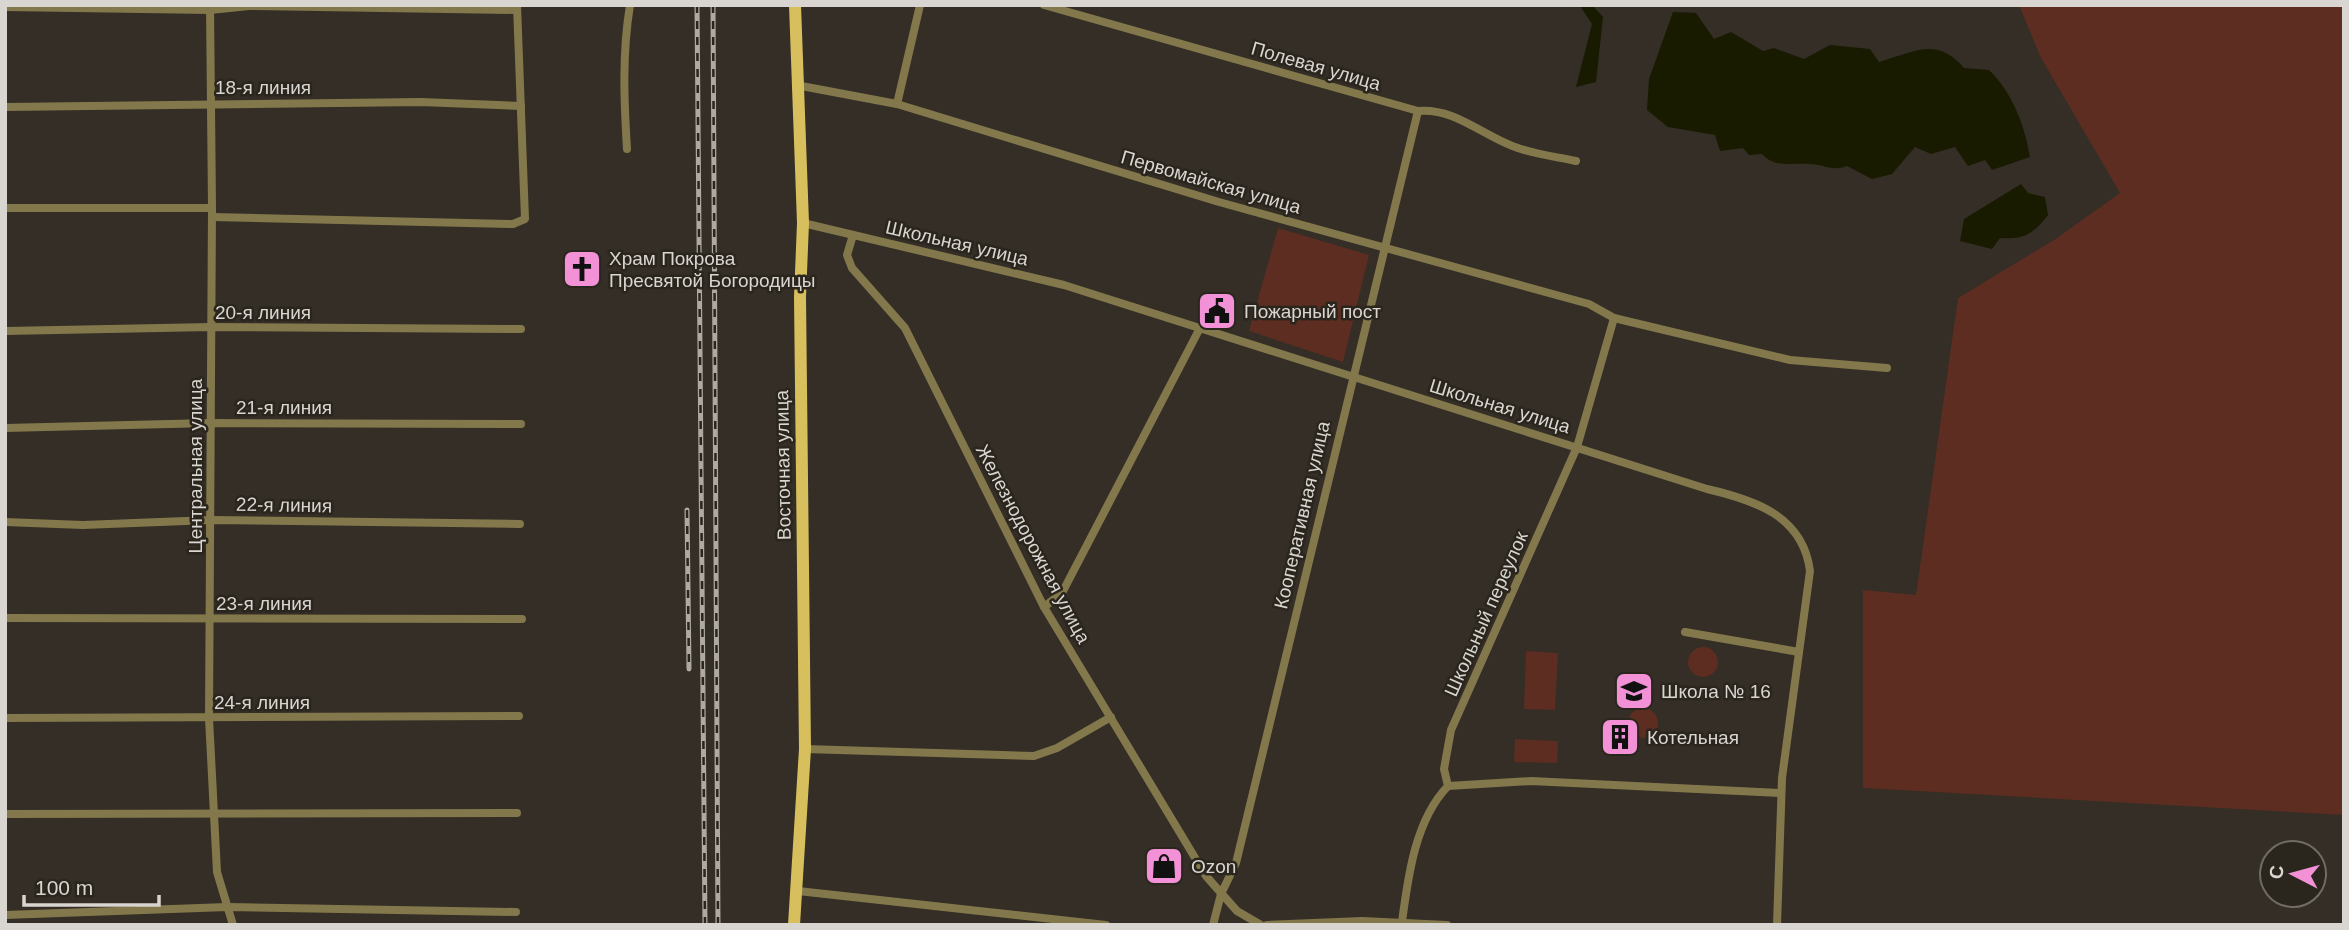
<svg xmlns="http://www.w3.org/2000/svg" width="2349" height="930" font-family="Arial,sans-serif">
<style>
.green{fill:#5c2d20}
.water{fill:#181b00}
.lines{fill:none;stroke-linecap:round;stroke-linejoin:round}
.street{stroke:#83784b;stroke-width:8}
.primary{stroke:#d8bf5e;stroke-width:12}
.rail-casing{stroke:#aea9a3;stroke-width:5}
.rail{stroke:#2a251d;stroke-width:2.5;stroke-dasharray:8;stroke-linecap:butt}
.labels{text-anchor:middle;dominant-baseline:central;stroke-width:5;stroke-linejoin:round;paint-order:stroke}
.street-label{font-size:19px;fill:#d9d5d0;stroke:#2a251d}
.poi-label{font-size:19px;fill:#d9d5d0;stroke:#2a251d;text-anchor:start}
</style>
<rect width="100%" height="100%" fill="#342e26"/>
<g class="green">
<polygon points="2019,5 2344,5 2344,815 1863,788 1863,590 1916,595 1958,298 2054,240 2120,193 2041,58"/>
<polygon points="1278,228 1369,255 1343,362 1249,331"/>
<circle cx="1703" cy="662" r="15"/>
<polygon points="1526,651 1558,653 1555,710 1524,709"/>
<circle cx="1643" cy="723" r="15"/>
<polygon points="1515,739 1558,741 1557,763 1514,762"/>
</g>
<g class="water">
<polygon points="1573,5 1592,5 1603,17 1596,82 1576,87 1592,24 1580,6"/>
<path d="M 1673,12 L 1696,13 L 1714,39 L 1731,32 L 1763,51 L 1774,48 L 1804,59 L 1830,45 L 1870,49 L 1879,62 C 1914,52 1937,36 1964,68 L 1989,70 C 2012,92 2025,126 2030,157 L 1992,170 L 1985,160 L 1968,166 L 1955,147 L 1931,154 L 1915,147 L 1892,174 L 1872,179 L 1847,166 C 1831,172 1824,164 1809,164 C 1792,163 1774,168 1762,154 L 1749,155 L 1743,148 L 1720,151 L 1715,135 L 1668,127 L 1647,110 L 1649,79 Z"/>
<path d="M 2021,184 L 2028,193 L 2045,197 L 2048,215 C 2033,234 2024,240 2000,238 L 1992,249 L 1960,241 L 1964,219 Z"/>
</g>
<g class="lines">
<g class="street">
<polyline points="210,5 212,208 209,718 217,872 233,925"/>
<path d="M 1044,5 L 1418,111 C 1456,107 1486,139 1521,149 C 1539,155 1558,157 1576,161"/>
<polyline points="5,7 210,10 249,6 517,10"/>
<polyline points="796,85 897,104 1219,202 1589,304 1614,318 1790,360 1887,368"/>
<polyline points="897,104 920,5"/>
<polyline points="5,107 421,102 521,106"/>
<path d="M 627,149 C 624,100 622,54 630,5"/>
<polyline points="5,208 212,208"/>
<polyline points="212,217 513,224 525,219 517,5"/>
<path d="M 803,223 L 1064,285 L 1707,489 C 1755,500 1803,516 1810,571 L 1782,778 L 1777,925"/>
<polyline points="853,235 847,255 852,268 905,328 1044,607 1206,876 1237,911 1261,925"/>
<polyline points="5,331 211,327 521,329"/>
<polyline points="5,428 211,423 521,424"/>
<polyline points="5,522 83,525 211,520 520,524"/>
<polyline points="1044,607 1062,593 1200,328"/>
<polyline points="5,618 522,619"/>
<polyline points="1685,632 1799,652"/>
<polyline points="5,718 519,716"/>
<polyline points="805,749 1034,756 1057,748 1111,717"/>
<polyline points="1448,786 1531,781 1781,793"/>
<polyline points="5,814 517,813"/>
<polyline points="798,891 1106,925"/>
<polyline points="5,915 227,907 516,912"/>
<path d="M 1402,922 C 1408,877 1415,820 1448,786 L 1444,769 L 1451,730 L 1577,447 L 1614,318"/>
<polyline points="1213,925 1221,894 1236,863 1418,111"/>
<polyline points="1267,925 1362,921 1447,925"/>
</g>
<polyline class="primary" points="794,925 805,749 800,297 803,223 795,5"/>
<g class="rail-casing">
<g id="rail">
<polyline points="697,5 705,925"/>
<polyline points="713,5 718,925"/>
<polyline points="687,510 689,669"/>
</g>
</g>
<use href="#rail" class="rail"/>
</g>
<defs>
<g id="church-square" transform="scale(2.0125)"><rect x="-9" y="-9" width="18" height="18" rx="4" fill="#f291d6" stroke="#2a251d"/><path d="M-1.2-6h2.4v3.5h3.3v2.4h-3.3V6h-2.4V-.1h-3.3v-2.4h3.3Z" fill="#111"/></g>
<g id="civic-square" transform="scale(2.0125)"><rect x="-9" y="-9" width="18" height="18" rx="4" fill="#f291d6" stroke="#2a251d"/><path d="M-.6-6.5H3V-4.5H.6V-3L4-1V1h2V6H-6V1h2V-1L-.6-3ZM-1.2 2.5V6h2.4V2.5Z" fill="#111"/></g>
<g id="school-square" transform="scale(2.0125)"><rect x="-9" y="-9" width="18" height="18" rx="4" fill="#f291d6" stroke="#2a251d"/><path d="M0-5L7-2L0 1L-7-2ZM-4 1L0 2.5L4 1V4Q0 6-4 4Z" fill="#111"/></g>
<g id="building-square" transform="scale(2.0125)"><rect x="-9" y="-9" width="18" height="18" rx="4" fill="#f291d6" stroke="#2a251d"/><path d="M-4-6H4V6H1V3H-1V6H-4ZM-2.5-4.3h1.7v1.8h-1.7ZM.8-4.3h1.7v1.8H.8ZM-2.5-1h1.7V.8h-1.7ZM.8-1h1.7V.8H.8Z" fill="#111"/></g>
<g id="shop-square" transform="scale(2.0125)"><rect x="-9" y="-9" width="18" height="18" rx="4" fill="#f291d6" stroke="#2a251d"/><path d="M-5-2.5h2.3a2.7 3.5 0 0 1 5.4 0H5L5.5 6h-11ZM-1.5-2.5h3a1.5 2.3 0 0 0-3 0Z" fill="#111"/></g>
</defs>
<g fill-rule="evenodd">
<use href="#church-square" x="582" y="269"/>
<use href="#civic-square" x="1217" y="311"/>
<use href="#school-square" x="1634" y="691"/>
<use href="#building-square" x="1620" y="737"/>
<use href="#shop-square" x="1164" y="866"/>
</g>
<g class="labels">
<g class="street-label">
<text transform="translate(1316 66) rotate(16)">Полевая улица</text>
<text x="263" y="87">18-я линия</text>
<text transform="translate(1211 182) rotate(16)">Первомайская улица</text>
<text transform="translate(957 243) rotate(13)">Школьная улица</text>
<text x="263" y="312">20-я линия</text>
<text transform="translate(1500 406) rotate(17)">Школьная улица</text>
<text x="284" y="407">21-я линия</text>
<text transform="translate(783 465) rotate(-91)">Восточная улица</text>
<text transform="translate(195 466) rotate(-90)">Центральная улица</text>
<text transform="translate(284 505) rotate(1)">22-я линия</text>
<text transform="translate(1302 515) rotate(-77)">Кооперативная улица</text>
<text transform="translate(1033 544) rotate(62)">Железнодорожная улица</text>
<text x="264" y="603">23-я линия</text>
<text transform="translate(1486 614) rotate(-66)">Школьный переулок</text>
<text x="262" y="702">24-я линия</text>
</g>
<g class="poi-label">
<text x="609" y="258">Храм Покрова<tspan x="609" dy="22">Пресвятой Богородицы</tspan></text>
<text x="1244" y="311">Пожарный пост</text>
<text x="1661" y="691">Школа № 16</text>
<text x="1647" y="737">Котельная</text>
<text x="1191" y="866">Ozon</text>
</g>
</g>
<rect width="2349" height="930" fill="none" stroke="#d9d5d0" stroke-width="14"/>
<g transform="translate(2293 874) rotate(276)"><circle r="33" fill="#2a251d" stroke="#706b65" stroke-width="2"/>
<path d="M0-5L12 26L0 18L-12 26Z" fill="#f291d6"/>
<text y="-10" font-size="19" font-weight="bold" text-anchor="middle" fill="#d9d5d0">С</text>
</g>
<path d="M24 895v10h135v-10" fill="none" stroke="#d9d5d0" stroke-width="3.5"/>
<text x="35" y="895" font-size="21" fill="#d9d5d0" stroke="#2a251d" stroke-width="5" paint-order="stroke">100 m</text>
</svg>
